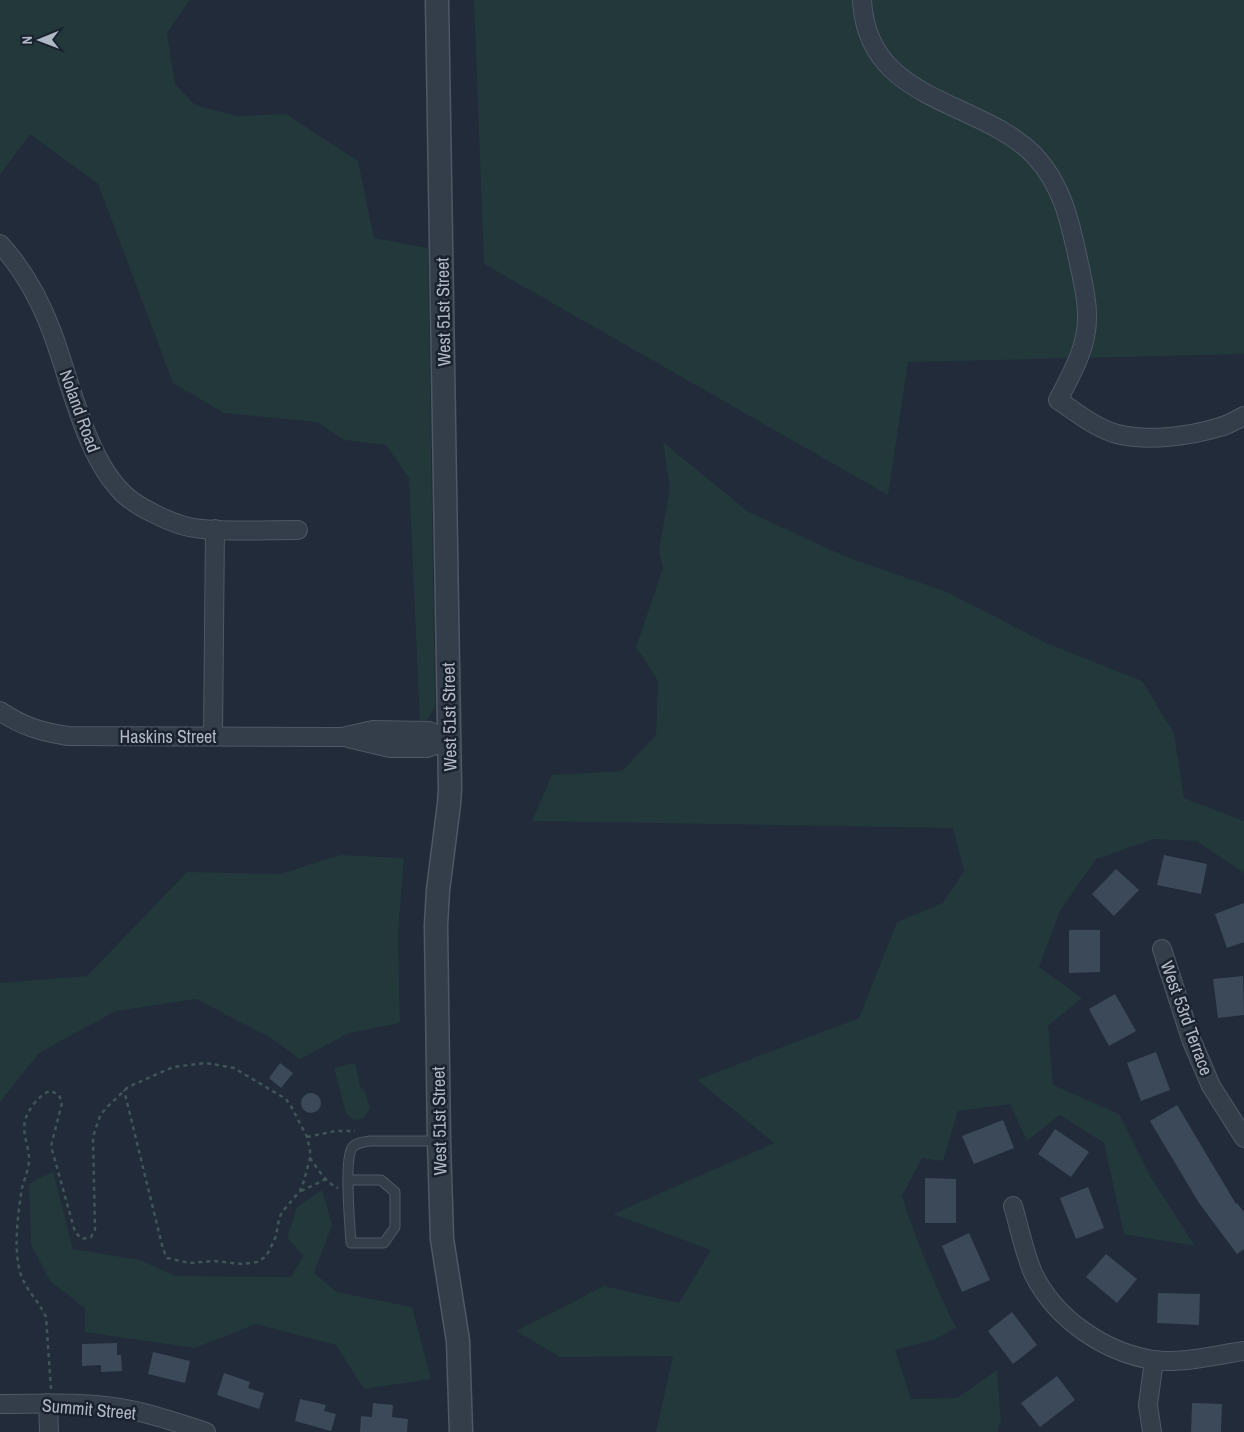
<svg xmlns="http://www.w3.org/2000/svg" width="1244" height="1432" font-family="'Archivo Narrow',sans-serif">
<style>
.green{fill:#22383b}
.building{fill:#3c4959}
.lines{fill:none;stroke-linecap:round;stroke-linejoin:round}
.service-casing{stroke:#4f5865;stroke-width:11}
.minor-casing{stroke:#4f5865;stroke-width:20}
.tertiary-casing{stroke:#4f5865;stroke-width:25}
.path{stroke:#405558;stroke-width:2.5;stroke-dasharray:4 4;stroke-linecap:butt}
.service{stroke:#343d4a;stroke-width:9}
.minor{stroke:#343d4a;stroke-width:18}
.tertiary{stroke:#343d4a;stroke-width:22}
.labels{text-anchor:middle;dominant-baseline:central;stroke-width:5;stroke-linejoin:round;paint-order:stroke}
.street-label{font-size:18px;fill:#afb8c6;stroke:#1a222f}
</style>
<rect width="100%" height="100%" fill="#212b3a"/>
<g class="green">
<polygon points="0,0 190,0 167,33 175,84 195,105 237,116 286,114 358,161 374,238 428,248 435,707 426,721 420,725 409,478 386,445 344,440 317,422 224,413 173,383 98,184 30,134 0,175"/>
<polygon points="474,0 1244,0 1244,354 908,362 888,495 484,264"/>
<path d="M 663,442 L 747,511 L 844,556 L 947,592 L 1046,643 L 1142,681 L 1174,733 L 1184,798 L 1244,821 L 1244,873 L 1196,841 L 1154,839 L 1096,859 L 1060,911 L 1039,967 L 1082,998 L 1048,1026 L 1053,1085 L 1119,1114 L 1150,1176 L 1195,1246 L 1124,1234 L 1104,1143 L 1060,1115 L 1027,1141 L 1010,1104 L 958,1111 L 943,1161 L 922,1158 L 902,1196 C 916,1241 935,1285 956,1328 L 934,1340 L 895,1350 L 911,1399 L 957,1398 L 997,1370 L 1001,1422 L 997,1432 L 656,1432 L 673,1356 L 560,1357 L 516,1331 L 604,1286 L 679,1303 L 711,1250 L 613,1214 L 774,1143 L 697,1080 L 859,1018 L 897,922 L 943,903 L 964,871 L 953,828 L 532,821 L 552,775 L 622,771 L 656,735 L 658,681 L 636,647 L 663,568 L 659,550 L 670,488 Z"/>
<polygon points="340,855 404,858 398,933 400,1023 349,1033 300,1059 271,1038 196,999 116,1011 39,1053 0,1102 0,983 87,976 187,872 281,874"/>
<polygon points="355,1063 360,1086 365,1092 370,1108 363,1119 352,1120 346,1113 334,1068"/>
<polygon points="53,1171 73,1249 140,1260 176,1276 291,1277 303,1256 287,1238 297,1207 322,1190 332,1225 314,1273 337,1292 412,1307 431,1379 364,1389 336,1345 256,1324 195,1348 85,1332 85,1308 50,1281 31,1244 29,1184"/>
</g>
<g class="building">
<polygon points="1164,855 1207,864 1201,894 1157,885"/>
<polygon points="1116,869 1139,890 1114,916 1092,894"/>
<polygon points="1244,903 1244,942 1227,948 1215,914"/>
<polygon points="1069,930 1100,930 1100,972 1069,973"/>
<polygon points="1243,976 1244,1015 1218,1018 1213,979"/>
<polygon points="1115,994 1136,1031 1109,1046 1089,1009"/>
<polygon points="1156,1052 1170,1090 1141,1101 1127,1063"/>
<polygon points="280,1063 293,1073 281,1088 269,1078"/>
<circle cx="311" cy="1103" r="10"/>
<polygon points="1177,1105 1236,1204 1237,1203 1244,1212 1244,1249 1237,1254 1199,1203 1150,1121"/>
<polygon points="1003,1120 1014,1148 974,1164 962,1136"/>
<polygon points="1055,1129 1089,1152 1071,1177 1038,1154"/>
<polygon points="925,1178 956,1179 956,1223 925,1223"/>
<polygon points="1088,1187 1104,1228 1076,1239 1060,1198"/>
<polygon points="969,1233 990,1280 962,1292 942,1246"/>
<polygon points="1106,1254 1137,1279 1117,1303 1086,1277"/>
<polygon points="1158,1293 1200,1294 1199,1325 1157,1323"/>
<polygon points="1012,1312 1037,1345 1013,1364 988,1331"/>
<polygon points="117,1343 117,1355 121,1355 122,1371 101,1372 101,1365 82,1366 82,1344"/>
<polygon points="153,1352 190,1361 185,1383 148,1374"/>
<polygon points="224,1373 250,1382 248,1388 264,1393 259,1409 217,1395"/>
<polygon points="1057,1376 1075,1400 1040,1427 1021,1403"/>
<polygon points="300,1399 326,1405 324,1411 336,1414 331,1431 295,1421"/>
<polygon points="373,1403 393,1405 392,1417 408,1419 407,1432 360,1432 361,1416 372,1417"/>
<polygon points="1192,1403 1222,1404 1221,1432 1191,1432"/>
</g>
<g class="lines">
<g class="service-casing">
<path id="service" d="M 349,1180 L 381,1180 L 395,1192 L 395,1227 L 384,1243 L 351,1243 C 350,1226 344,1160 352,1148 C 356,1142 364,1142 370,1141 L 439,1141"/>
</g>
<g class="minor-casing">
<g id="minor">
<path d="M 862,0 C 867,104 979,98 1035,156 C 1062,185 1070,221 1078,259 C 1082,277 1087,297 1087,315 C 1088,346 1072,373 1058,400 C 1076,412 1095,428 1117,434 C 1148,442 1190,436 1220,427 C 1228,425 1236,420 1244,416"/>
<path d="M 0,244 C 23,269 40,300 52,332 C 70,380 84,450 118,488 C 128,500 142,508 155,514 C 170,522 187,528 202,529 C 232,532 267,530 298,530"/>
<path d="M 0,711 C 21,726 42,732 68,736 L 342,737 L 373,730 L 429,731 L 449,740"/>
<polyline points="213,736 215,529"/>
<polyline points="348,738 390,748 427,748 449,740"/>
<polyline points="1162,949 1191,1039 1211,1086 1244,1138"/>
<path d="M 1013,1206 C 1019,1226 1025,1256 1034,1275 C 1056,1319 1104,1352 1153,1360 C 1183,1364 1215,1355 1244,1351"/>
<polyline points="48,1403 49,1432"/>
<path d="M 0,1404 C 43,1404 89,1401 131,1410 C 156,1415 181,1424 206,1432"/>
<polyline points="1152,1432 1148,1405 1154,1360"/>
</g>
</g>
<g class="tertiary-casing">
<polyline id="tertiary" points="437,0 450,789 449,804 438,890 436,925 439,1141 442,1239 458,1341 461,1432"/>
</g>
<g class="path">
<polyline points="307,1137 336,1131 355,1131"/>
<path d="M 310,1158 C 317,1168 326,1183 338,1188"/>
<polyline points="301,1191 326,1179"/>
<path d="M 51,1389 L 46,1317 C 38,1299 23,1288 19,1268 C 14,1243 18,1213 22,1188 C 24,1180 28,1171 29,1162 C 30,1148 22,1136 25,1121 C 27,1111 40,1093 51,1091 L 59,1095 L 62,1103 L 51,1146 L 75,1232 L 82,1239 L 91,1237 L 95,1230 L 93,1137 L 100,1116 L 106,1108 L 128,1087 L 173,1067 L 206,1063 L 234,1068 L 286,1099 L 292,1108 L 307,1137 L 310,1150 L 310,1158 L 304,1181 L 300,1191 L 282,1212 L 279,1219 L 276,1236 L 269,1251 L 265,1257 L 257,1262 L 242,1264 L 214,1261 L 190,1263 L 167,1258 L 163,1249 L 124,1090"/>
</g>
<use href="#service" class="service"/>
<use href="#minor" class="minor"/>
<use href="#tertiary" class="tertiary"/>
</g>
<g class="labels">
<g class="street-label">
<text transform="translate(443 312) rotate(-91)">West 51st Street</text>
<text transform="translate(80 411) rotate(70)">Noland Road</text>
<text transform="translate(449 717) rotate(-91)">West 51st Street</text>
<text x="168" y="736">Haskins Street</text>
<text transform="translate(1187 1018) rotate(70)">West 53rd Terrace</text>
<text transform="translate(439 1121) rotate(-91)">West 51st Street</text>
<text transform="translate(89 1409) rotate(5)">Summit Street</text>
</g>
</g>
<g transform="translate(40 40) rotate(269)" stroke="#1a222f" stroke-width="4" paint-order="stroke">
<path d="M0-4L9 19L0 12L-9 19Z" fill="#afb8c6"/>
<text y="-8" font-size="14" font-weight="bold" text-anchor="middle" fill="#afb8c6">N</text>
</g>
</svg>
